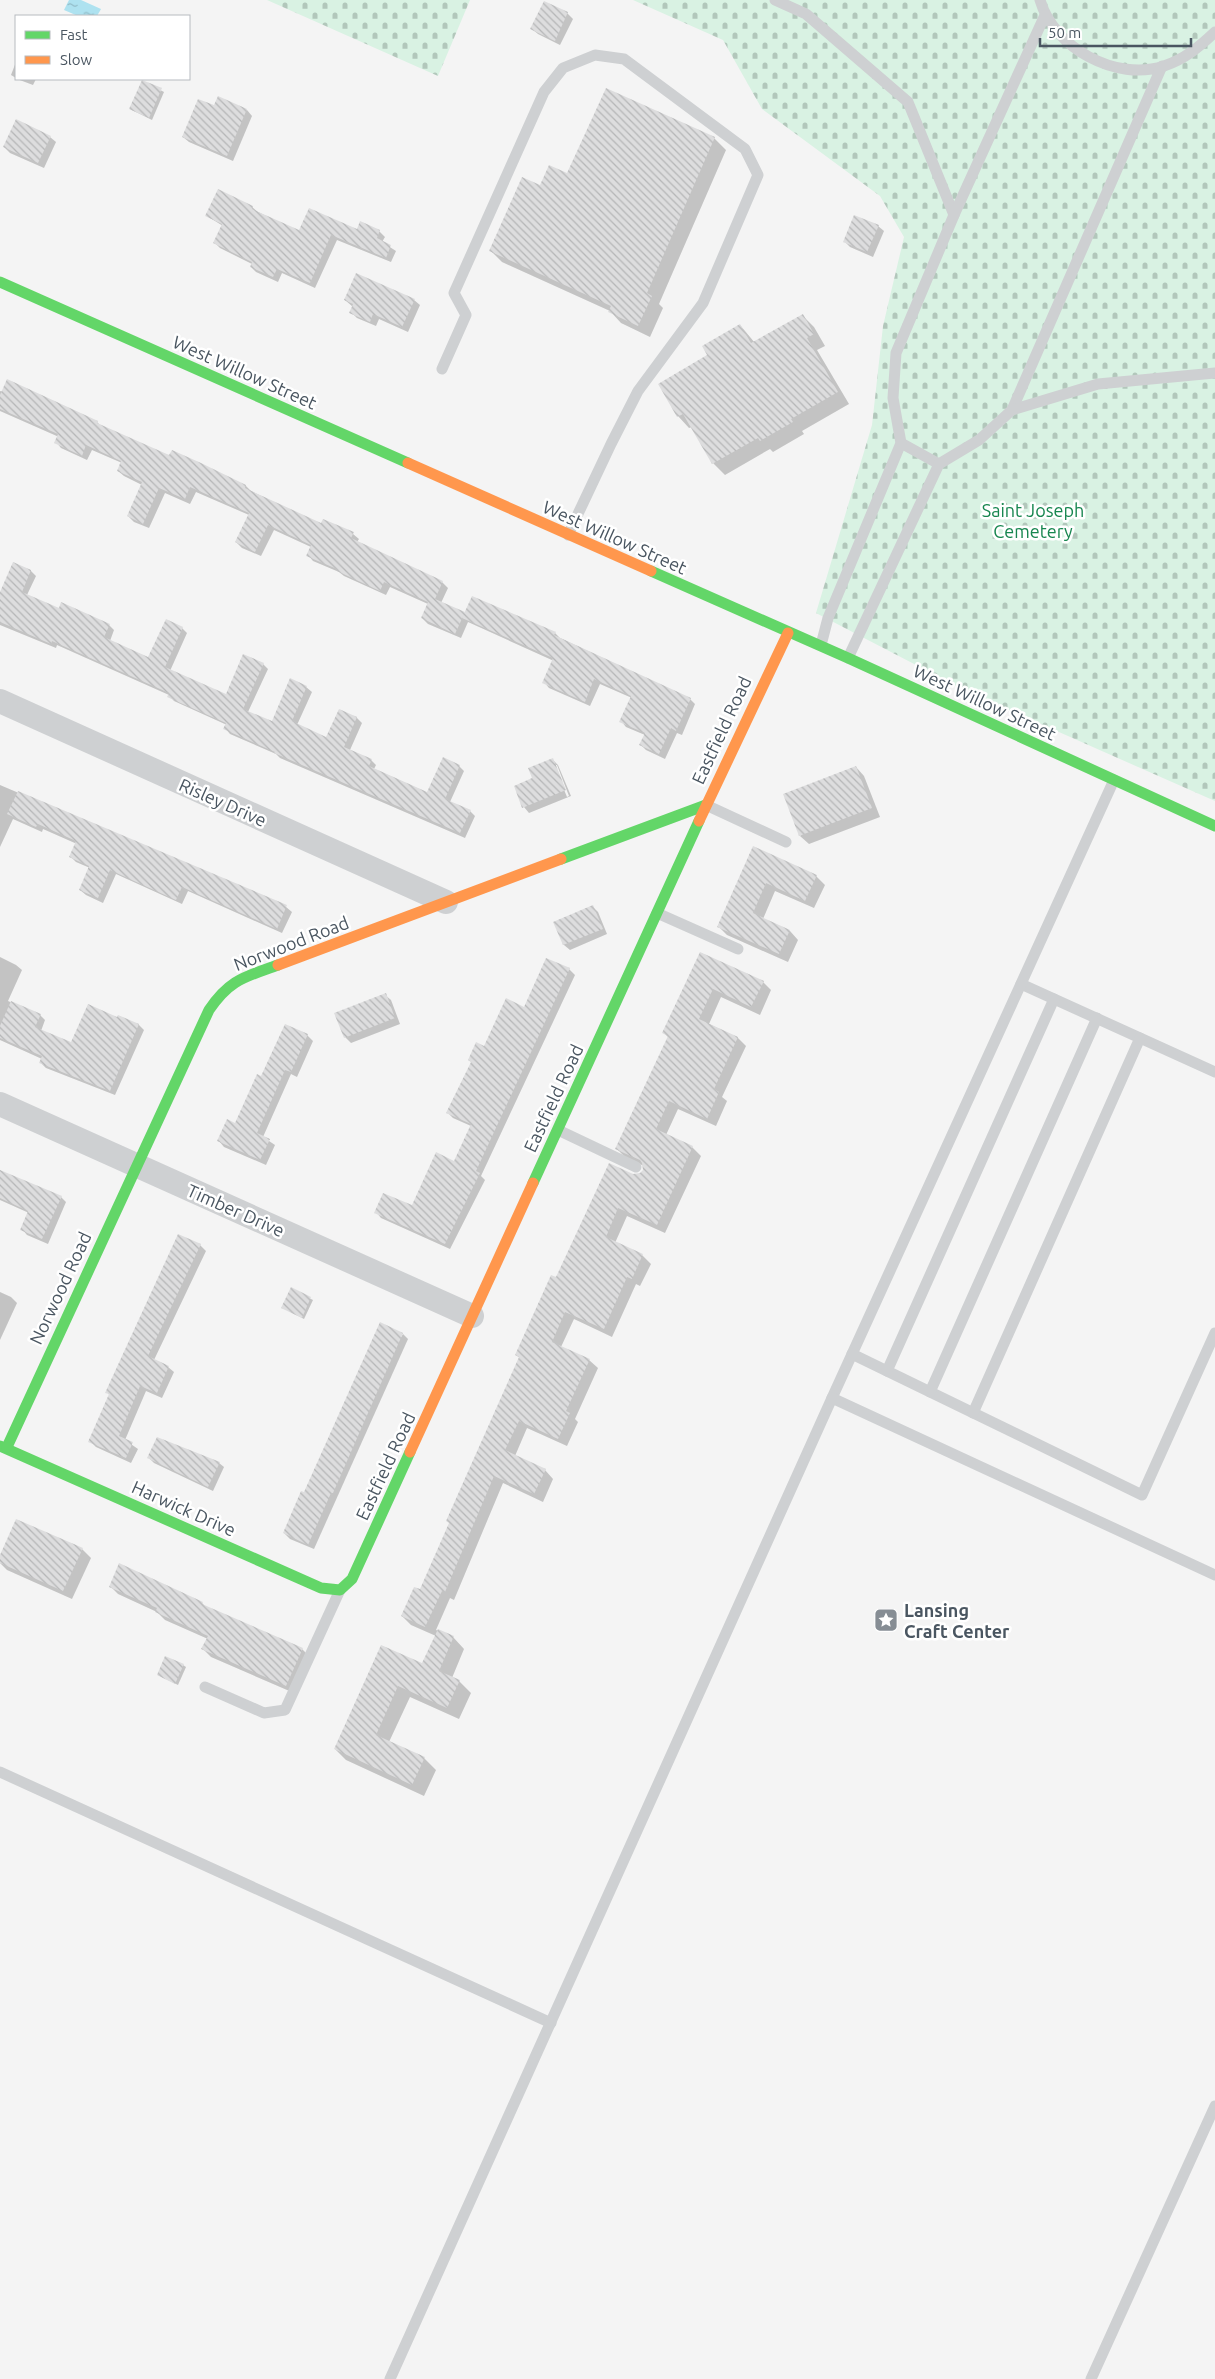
<svg xmlns="http://www.w3.org/2000/svg" width="1215" height="2379" font-family="Ubuntu,sans-serif">
<style>
.cemetery{fill:url(#cemetery-stones)}
.water{fill:url(#water-ripples)}
.shadow{fill:#0003;fill-rule:evenodd}
.building{fill:url(#building-back-hatch)}
.lines{fill:none;stroke-linecap:round;stroke-linejoin:round}
.lane{stroke:#ced0d2;stroke-width:11}
.street{stroke:#ced0d2;stroke-width:24}
.fast{stroke:#63d668;stroke-width:11}
.slow{stroke:#ff974d;stroke-width:11}
.labels{text-anchor:middle;dominant-baseline:central;stroke-width:5;stroke-linejoin:round;paint-order:stroke}
.street-label{font-size:18px;fill:#4a5661;stroke:#fff}
.park-label{font-size:18px;fill:#17864f;stroke:#fff}
.poi-label{font-size:18px;font-weight:bold;fill:#4a5661;stroke:#fff;text-anchor:start}
</style>
<defs>
<pattern id="cemetery-stones" width="16" height="16" patternUnits="userSpaceOnUse" patternTransform="scale(1.25)"><rect width="16" height="16" fill="#d9f2e3"/><path d="M2 7V4a2 2 0 0 1 4 0v3zM10 15v-3a2 2 0 0 1 4 0v3z" fill="#b2c7bb"/></pattern>
<pattern id="water-ripples" width="26" height="14" patternUnits="userSpaceOnUse" patternTransform="scale(1.25)"><rect width="26" height="14" fill="#aee2f0"/><path d="M2 4q2-2 4 0t4 0M15 11q2-2 4 0t4 0" fill="none" stroke="#90bac6"/></pattern>
<pattern id="building-back-hatch" width="6" height="6" patternUnits="userSpaceOnUse" patternTransform="scale(1.25)"><rect width="6" height="6" fill="#ddddde"/><path d="M-1 5l2 2M0 0l6 6M5-1l2 2" fill="none" stroke="#b5b6b7"/></pattern>
</defs>
<rect width="100%" height="100%" fill="#f4f4f4"/>
<g class="cemetery">
<polygon points="267,0 470,0 438,76"/>
<polygon points="633,0 1215,0 1215,801 966,691 816,613 872,425 883,326 904,237 880,196 762,109 723,40"/>
</g>
<polygon class="water" points="69,0 81,0 101,9 97,16 78,16 64,10"/>
<g class="shadow">
<polygon points="567,13 573,19 560,45 538,34 532,29"/>
<polygon points="16,62 16,78 11,75"/>
<polygon points="17,79 36,79 33,85"/>
<polygon points="143,81 164,92 152,120 130,109"/>
<polygon points="247,110 252,116 233,161 189,142 183,137"/>
<polygon points="50,137 56,142 44,168 10,153 4,147"/>
<polygon points="714,138 726,150 659,304 663,308 650,337 621,323 610,311 502,262 490,250 541,187 568,175"/>
<polygon points="252,207 258,212 300,232 379,231 385,237 382,242 396,251 391,262 337,240 315,288 282,273 278,282 256,272 251,267 252,264 220,248 215,243 223,226 207,216"/>
<polygon points="878,226 884,231 873,257 850,247 844,241"/>
<polygon points="345,300 414,300 420,305 408,332 379,319 376,326 357,318 351,312 353,307"/>
<polygon points="802,315 814,327 825,346 817,350 849,404 802,431 804,434 773,452 770,449 725,475 713,463 692,427 689,428 678,416 709,356 740,325 755,343"/>
<polygon points="0,391 97,422 101,426 170,457 246,486 251,491 321,525 353,534 359,539 357,542 442,582 448,588 441,603 464,613 555,633 560,638 690,699 695,704 682,735 677,733 665,759 646,750 641,745 645,735 626,727 621,721 632,698 600,684 590,706 549,688 544,682 554,661 468,622 461,638 428,624 422,618 428,604 390,587 386,595 344,576 339,572 313,561 308,555 311,547 274,530 261,556 242,548 236,542 249,515 196,492 190,504 165,493 149,528 134,522 128,516 142,485 124,476 118,471 122,463 92,450 87,460 61,448 56,442 59,437 0,411"/>
<polygon points="14,563 31,571 36,576 27,595 59,610 109,625 114,630 110,641 149,658 182,628 187,633 170,671 226,696 263,664 268,669 248,712 272,723 306,687 312,692 297,725 327,738 339,710 357,718 362,723 350,750 371,760 376,765 374,769 428,793 459,766 464,771 450,802 470,811 475,816 465,838 280,758 276,754 230,734 225,728 227,725 174,701 169,695 57,645 56,648 0,625 0,595"/>
<path d="M 553,760 L 558,765 L 571,796 L 529,813 L 524,807 L 533,779 ZM 554,765 L 557,765 L 569,796 L 567,797 Z"/>
<polygon points="856,767 864,776 880,817 809,844 800,836"/>
<polygon points="0,785 286,907 292,912 282,933 188,891 182,904 116,874 103,903 86,895 80,890 90,868 76,862 71,857 77,844 43,829 42,832 13,819 0,847"/>
<polygon points="754,848 816,876 825,885 814,908 775,891 763,919 790,931 798,940 788,962 727,935 718,926"/>
<polygon points="592,906 598,912 607,934 570,950 564,945 555,922"/>
<polygon points="701,953 763,982 771,990 760,1015 721,997 709,1024 738,1038 746,1046 722,1097 727,1101 716,1126 678,1109 666,1135 692,1147 701,1156 665,1233 627,1216 615,1243 642,1255 651,1264 640,1286 636,1284 612,1337 574,1319 561,1347 589,1360 598,1368 575,1419 578,1422 567,1446 527,1428 515,1456 545,1470 553,1479 543,1502 503,1483 454,1600 450,1598 436,1630 453,1637 464,1649 452,1678 459,1681 471,1693 459,1719 410,1697 389,1742 424,1758 436,1770 424,1796 346,1760 335,1749 382,1646 423,1665 436,1636 411,1625 402,1616 421,1591 520,1358 516,1355 557,1279 633,1175 640,1175 644,1170 644,1166 625,1157 617,1149 669,1038 664,1033"/>
<polygon points="0,957 16,965 22,970 8,1001 40,1015 45,1020 41,1031 71,1044 117,1019 119,1016 139,1025 144,1030 115,1095 46,1068 40,1062 42,1059 0,1040"/>
<polygon points="569,969 575,975 481,1176 485,1180 450,1249 381,1218 376,1212 412,1207 455,1162 471,1126 453,1118 448,1113 525,1009"/>
<polygon points="385,995 391,1000 400,1024 351,1043 345,1037"/>
<polygon points="307,1035 313,1041 297,1077 291,1074 263,1137 275,1145 266,1165 224,1147 219,1141 236,1125 262,1078"/>
<polygon points="0,1171 61,1197 66,1202 48,1244 27,1235 22,1229 29,1213 0,1200"/>
<polygon points="200,1245 206,1251 154,1360 168,1367 174,1372 162,1398 146,1391 125,1440 138,1449 131,1463 96,1447 90,1441 110,1396 107,1392"/>
<polygon points="291,1289 313,1300 304,1319 283,1308"/>
<polygon points="0,1292 11,1297 17,1303 0,1340"/>
<polygon points="403,1334 408,1339 314,1549 290,1539 284,1533 304,1494"/>
<polygon points="149,1458 219,1463 224,1467 213,1491 154,1463"/>
<polygon points="82,1549 91,1558 72,1599 7,1570 0,1563 0,1558"/>
<polygon points="110,1586 202,1603 207,1608 302,1649 310,1657 294,1693 211,1657 203,1649 208,1639 165,1620 157,1612 118,1594"/>
<polygon points="183,1665 186,1667 178,1685 158,1675"/>
</g>
<g class="building">
<polygon points="544,1 568,12 555,41 530,29"/>
<polygon points="142,80 162,88 149,118 129,109"/>
<polygon points="606,88 715,137 647,293 652,296 638,326 608,312 611,306 489,251 522,177 540,185 549,165 567,173"/>
<polygon points="218,96 247,109 227,156 182,137 198,99 214,105"/>
<polygon points="16,119 51,136 38,163 3,147"/>
<polygon points="218,189 253,206 252,209 299,230 309,208 357,229 360,221 380,230 377,238 391,245 386,258 331,235 310,283 277,269 273,277 250,267 252,262 213,243 222,224 205,216"/>
<polygon points="854,215 879,225 867,252 843,242"/>
<polygon points="356,273 415,299 402,327 373,314 370,322 349,313 353,304 344,300"/>
<polygon points="803,314 814,334 807,338 838,392 791,419 793,422 760,441 758,438 712,464 683,414 677,417 658,384 707,355 702,346 740,324 751,343"/>
<polygon points="7,379 98,421 97,423 169,455 172,450 201,463 246,485 245,488 321,523 323,519 354,532 351,538 443,581 435,599 465,612 455,634 421,618 428,602 384,582 380,591 337,571 337,569 306,556 311,545 268,525 255,552 235,542 249,513 190,487 185,499 159,488 143,524 127,516 142,482 117,471 121,461 86,445 82,456 54,443 58,434 0,409 0,395"/>
<polygon points="13,562 31,570 22,592 59,608 61,602 110,624 104,637 148,657 166,619 183,627 165,667 226,694 243,654 264,663 243,709 272,721 290,678 307,686 292,721 326,737 339,709 357,717 344,747 372,759 369,766 427,792 443,757 460,765 445,799 471,810 460,833 274,753 275,752 223,729 226,723 167,697 169,693 52,641 51,644 0,622 0,592"/>
<polygon points="472,596 556,632 554,635 691,698 676,731 671,728 659,754 639,745 645,733 619,722 631,696 594,679 585,702 542,683 553,658 462,618"/>
<polygon points="553,758 566,790 522,808 514,786 532,778 528,768"/>
<polygon points="856,766 872,808 799,836 783,794"/>
<polygon points="18,791 287,905 277,929 182,887 176,900 110,870 98,898 79,890 89,866 69,857 76,841 38,824 36,827 7,814"/>
<polygon points="753,846 817,875 805,901 766,883 753,913 790,930 779,954 717,927"/>
<polygon points="593,905 603,929 563,945 553,922"/>
<polygon points="700,952 764,981 751,1007 713,989 699,1019 738,1037 714,1089 719,1092 707,1119 669,1101 656,1129 693,1146 657,1225 618,1208 606,1237 643,1254 632,1279 627,1277 604,1329 565,1312 552,1342 590,1359 566,1411 570,1413 558,1439 519,1421 505,1450 546,1469 534,1494 494,1476 445,1592 442,1591 425,1627 401,1616 414,1587 420,1589 449,1523 446,1521 519,1357 515,1355 551,1275 556,1277 609,1163 633,1174 640,1173 643,1170 642,1163 640,1160 615,1149 668,1036 662,1033"/>
<polygon points="546,958 570,968 476,1171 480,1173 445,1244 374,1213 383,1193 412,1205 436,1152 454,1161 471,1124 446,1113 471,1062 468,1060 476,1042 484,1046 506,998 524,1007"/>
<polygon points="386,993 395,1018 344,1038 334,1013"/>
<polygon points="11,1001 41,1014 35,1027 71,1042 88,1004 117,1017 118,1015 139,1024 110,1091 39,1063 42,1056 0,1038 0,1026"/>
<polygon points="285,1024 308,1034 291,1072 285,1070 257,1133 270,1139 260,1160 217,1141 227,1119 235,1123 257,1074 261,1076"/>
<polygon points="0,1170 62,1196 42,1239 20,1230 28,1211 0,1198"/>
<polygon points="178,1234 201,1244 148,1356 169,1366 157,1393 140,1386 119,1436 133,1442 126,1458 88,1442 109,1394 105,1393"/>
<polygon points="291,1287 311,1297 302,1318 281,1308"/>
<polygon points="380,1322 403,1333 333,1493 331,1493 308,1545 283,1533 301,1491 304,1492"/>
<polygon points="157,1437 220,1462 208,1487 147,1458"/>
<polygon points="16,1519 83,1548 63,1591 0,1563 0,1555"/>
<polygon points="119,1563 203,1602 202,1604 303,1648 286,1686 201,1649 208,1636 155,1612 157,1608 109,1587"/>
<polygon points="438,1629 454,1636 439,1671 460,1680 447,1708 398,1686 376,1735 425,1757 412,1785 334,1749 381,1645 422,1663"/>
<polygon points="165,1656 184,1664 175,1684 157,1675"/>
</g>
<g class="lines">
<g class="lane">
<polyline points="775,0 806,14 908,102 954,215"/>
<path d="M 1040,0 C 1054,48 1116,82 1164,66 C 1185,59 1199,47 1215,32"/>
<polyline points="442,369 466,315 454,293 544,92 563,68 595,55 624,59 745,149 758,175 703,303 638,391 611,444 568,535"/>
<polyline points="1012,410 1162,66"/>
<polyline points="901,443 939,464"/>
<polyline points="821,645 828,618 901,443 893,398 896,353 954,215 1045,15"/>
<polyline points="848,658 939,464 979,440 1012,410 1098,384 1215,373"/>
<polyline points="706,805 786,842"/>
<polyline points="657,913 738,949"/>
<polyline points="1021,984 1215,1072"/>
<polyline points="558,1130 636,1167"/>
<polyline points="852,1354 1142,1495 1215,1333"/>
<polyline points="887,1371 1054,999"/>
<polyline points="930,1392 1097,1018"/>
<polyline points="832,1398 1114,780"/>
<polyline points="973,1413 1140,1038"/>
<polyline points="205,1687 264,1713 285,1710 340,1590"/>
<polyline points="0,1772 551,2023"/>
<polyline points="390,2379 832,1398 1215,1575"/>
<polyline points="1091,2379 1215,2106"/>
</g>
<g class="street">
<polyline points="0,701 446,902"/>
<polyline points="0,1104 472,1316"/>
</g>
<g class="fast">
<polyline points="0,282 408,463"/>
<polyline points="651,571 848,658 1215,826"/>
<polyline points="561,859 706,805"/>
<polyline points="533,1183 699,821"/>
<polyline points="0,1446 321,1588 340,1590 352,1579 410,1452"/>
<path d="M 7,1447 L 209,1010 C 230,979 245,977 278,965"/>
</g>
<g class="slow">
<polyline points="408,463 651,571"/>
<polyline points="699,821 788,633"/>
<polyline points="278,965 561,859"/>
<polyline points="410,1452 533,1183"/>
</g>
</g>
<defs>
<g id="sight-square" transform="scale(1.25)"><rect x="-9" y="-9" width="18" height="18" rx="4" fill="#868d94" stroke="#fff"/><path d="M0-6L1.8-2.2L6-1.7L2.9 1.2L3.7 5.4L0 3.3L-3.7 5.4L-2.9 1.2L-6-1.7L-1.8-2.2Z" fill="#fff"/></g>
</defs>
<g fill-rule="evenodd">
<use href="#sight-square" x="886" y="1620"/>
</g>
<g class="labels">
<g class="street-label">
<text transform="translate(245 372) rotate(24)">West Willow Street</text>
<text transform="translate(615 537) rotate(24)">West Willow Street</text>
<text transform="translate(985 702) rotate(25)">West Willow Street</text>
<text transform="translate(721 730) rotate(-65)">Eastfield Road</text>
<text transform="translate(223 802) rotate(24)">Risley Drive</text>
<text transform="translate(291 943) rotate(-21)">Norwood Road</text>
<text transform="translate(553 1098) rotate(-65)">Eastfield Road</text>
<text transform="translate(236 1210) rotate(24)">Timber Drive</text>
<text transform="translate(60 1288) rotate(-65)">Norwood Road</text>
<text transform="translate(385 1466) rotate(-65)">Eastfield Road</text>
<text transform="translate(184 1508) rotate(24)">Harwick Drive</text>
</g>
<g class="park-label">
<text x="1033" y="510">Saint Joseph<tspan x="1033" dy="21">Cemetery</tspan></text>
</g>
<g class="poi-label">
<text x="904" y="1610">Lansing<tspan x="904" dy="21">Craft Center</tspan></text>
</g>
</g>
<rect x="15" y="15" width="175" height="65" fill="#ffffff" stroke="#b7bbc0"/>
<rect x="25" y="31" width="25" height="8" fill="#63d668" stroke="#b7bbc0"/>
<text x="60" y="40" font-size="15" fill="#4a5661">Fast</text>
<rect x="25" y="56" width="25" height="8" fill="#ff974d" stroke="#b7bbc0"/>
<text x="60" y="65" font-size="15" fill="#4a5661">Slow</text>
<path d="M1040 38v8h151v-8" fill="none" stroke="#4a5661" stroke-width="2.5"/>
<text x="1048" y="38" font-size="15" fill="#4a5661" stroke="#ffffff" stroke-width="4" paint-order="stroke">50 m</text>
</svg>
